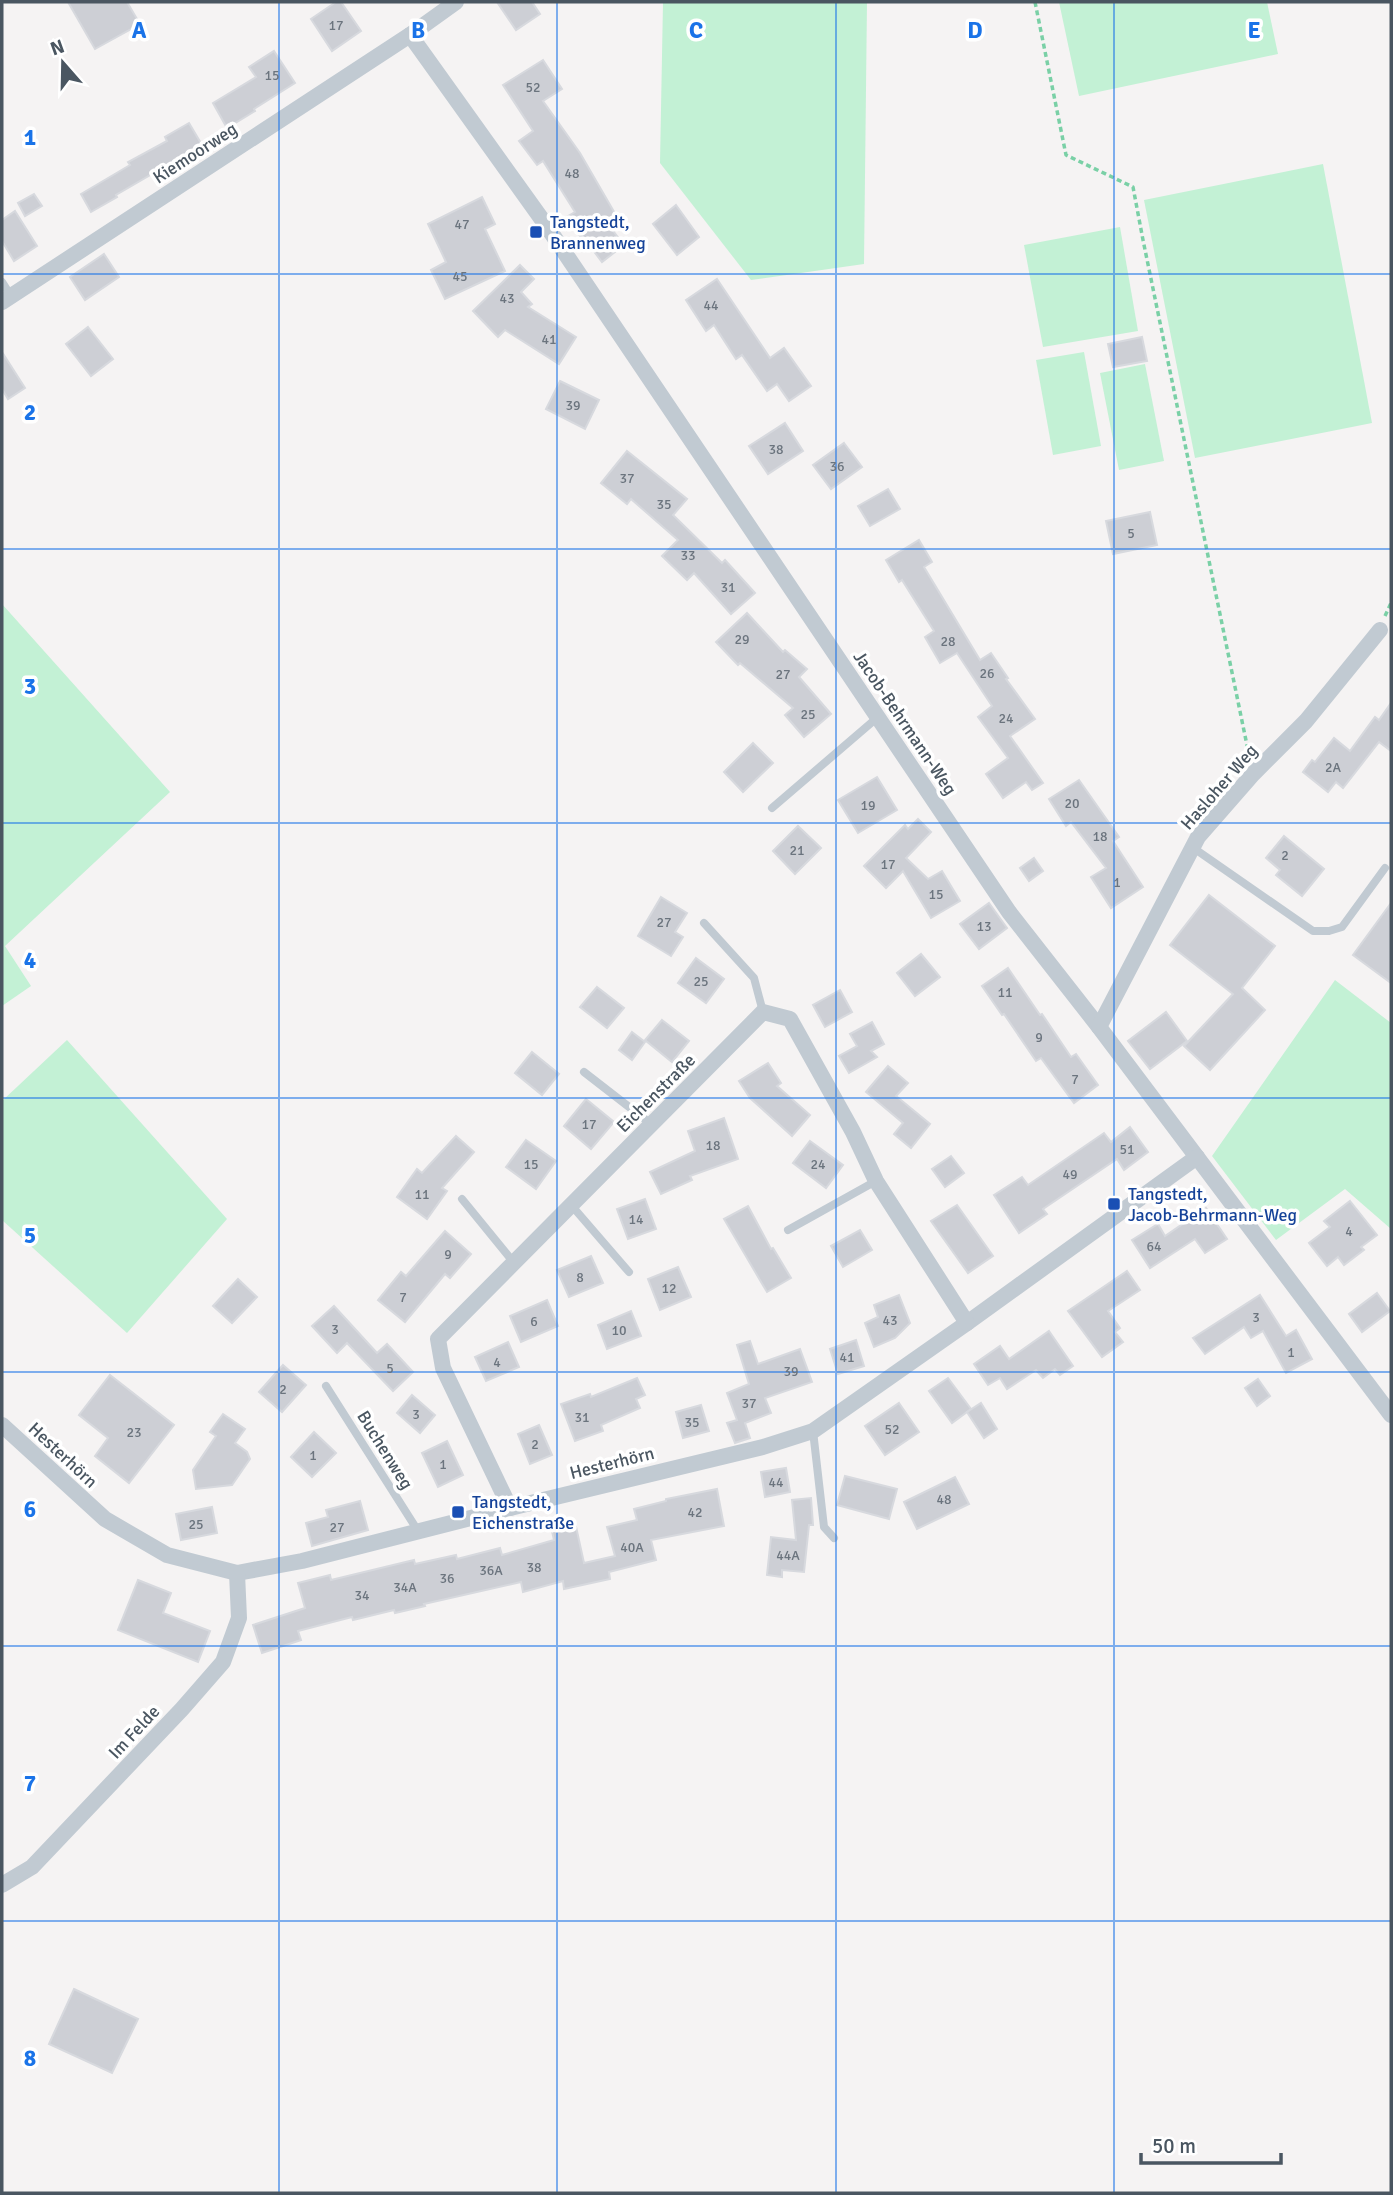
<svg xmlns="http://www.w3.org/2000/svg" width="1393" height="2195" font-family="Signika,sans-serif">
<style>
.green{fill:#c3f1d5}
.building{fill:#cdcfd5;stroke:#d7d9de;stroke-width:2}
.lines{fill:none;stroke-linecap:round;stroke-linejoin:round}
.path{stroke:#7ad0a6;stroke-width:3.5;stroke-dasharray:5 3.5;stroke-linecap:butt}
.service{stroke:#c1cad2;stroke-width:8}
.minor{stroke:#c1cad2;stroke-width:16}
.grid{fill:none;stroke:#1a73e8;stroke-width:2;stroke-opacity:0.55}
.transit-dot{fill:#1a4fb4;stroke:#fff;stroke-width:2.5}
.labels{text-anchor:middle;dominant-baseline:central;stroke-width:7;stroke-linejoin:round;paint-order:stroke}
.number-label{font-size:14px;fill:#6b747e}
.street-label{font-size:18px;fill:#4a5661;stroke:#fff}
.transit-label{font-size:18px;fill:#164399;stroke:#fff;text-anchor:start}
.grid-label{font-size:23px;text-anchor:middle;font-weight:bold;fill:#1a73e8;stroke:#fff;stroke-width:7;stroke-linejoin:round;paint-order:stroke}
</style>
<rect width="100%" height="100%" fill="#f5f3f3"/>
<g class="green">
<polygon points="663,2 867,2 864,264 751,280 660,163"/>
<polygon points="1059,2 1267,2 1278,54 1079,96"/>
<polygon points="1323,164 1372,423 1195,458 1144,200"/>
<polygon points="1120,227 1138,331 1043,347 1024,245"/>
<polygon points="1084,352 1101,446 1053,455 1036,360"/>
<polygon points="1145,364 1164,461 1119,470 1100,373"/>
<polygon points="2,604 170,792 5,946 31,986 2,1006"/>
<polygon points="1335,980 1391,1023 1391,1229 1345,1189 1276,1240 1212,1156"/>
<polygon points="67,1040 227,1219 127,1333 2,1220 2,1101"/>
</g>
<g class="building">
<polygon points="68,2 127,2 140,24 95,49"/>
<polygon points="336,2 341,2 361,31 332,51 311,19"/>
<polygon points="497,2 532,2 540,14 516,30"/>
<polygon points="274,51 295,83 254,109 255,111 227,128 213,103 256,77 249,67"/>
<polygon points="543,60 562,89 543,101 580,153 617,217 607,223 624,245 602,262 583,237 581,238 568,216 575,212 543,161 537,165 519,141 533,131 503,85"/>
<polygon points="189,123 202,145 116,195 117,197 91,212 81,194 130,165 128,162 167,141 165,137"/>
<polygon points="34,194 42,206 25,216 18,203"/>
<polygon points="482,197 495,224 485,229 505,271 445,299 431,270 446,262 428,224"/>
<polygon points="676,205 699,237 677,255 653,224"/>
<polygon points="15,211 37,246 14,261 2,241 2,220"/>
<polygon points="104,254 119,277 85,300 70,277"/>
<polygon points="520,265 534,279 521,292 532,304 528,307 576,337 559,364 505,330 498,337 473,311"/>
<polygon points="717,279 770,358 784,348 811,386 789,401 777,384 767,391 742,355 736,359 714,325 706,331 686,300"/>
<polygon points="88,327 113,359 91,376 66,344"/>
<polygon points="1142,337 1147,361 1113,367 1108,344"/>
<polygon points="2,352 25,388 8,399 2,389"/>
<polygon points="560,381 599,400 585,429 546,409"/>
<polygon points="785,423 803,451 768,474 749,446"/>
<polygon points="844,443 862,467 831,489 813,465"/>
<polygon points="627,451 687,499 673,515 722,563 725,560 755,593 731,614 694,573 687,580 662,556 678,540 631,499 627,504 601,483"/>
<polygon points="888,489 900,509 870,526 858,506"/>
<polygon points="1150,512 1157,545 1113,554 1106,521"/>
<polygon points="919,540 932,562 924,567 980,660 991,653 1008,678 1006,679 1035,719 1010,736 1043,783 1032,790 1026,782 1003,798 986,774 1008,758 978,717 992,706 957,653 940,663 925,637 934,631 902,580 899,582 886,560"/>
<polygon points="747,613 783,652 785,650 807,669 799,677 831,714 804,737 785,715 793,708 740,663 738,665 716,642"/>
<polygon points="1391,703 1391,751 1379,742 1343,788 1336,782 1328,792 1303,772 1312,760 1315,762 1334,738 1350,751 1375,717 1379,720"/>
<polygon points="753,743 773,763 743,792 724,772"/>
<polygon points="877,777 897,810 858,833 838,800"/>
<polygon points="1079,780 1119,837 1113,841 1143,887 1111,908 1091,877 1106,868 1071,822 1066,826 1049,799"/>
<polygon points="918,819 931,832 906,858 928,879 942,871 960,901 931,918 903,871 886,888 864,866 905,825 908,829"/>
<polygon points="798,826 821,848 795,874 773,851"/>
<polygon points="1284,836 1324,869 1302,896 1276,875 1280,870 1266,858"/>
<polygon points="1034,858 1043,871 1029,881 1020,868"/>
<polygon points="1209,895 1275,946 1242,988 1265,1010 1210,1070 1184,1046 1233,994 1170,945"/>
<polygon points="661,897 687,913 675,932 683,937 671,956 638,936"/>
<polygon points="989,903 1007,928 979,949 960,924"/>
<polygon points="1391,903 1391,983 1353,955"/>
<polygon points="921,954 940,977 915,996 897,973"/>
<polygon points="696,958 724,979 706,1003 678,983"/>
<polygon points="1008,968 1040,1015 1042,1014 1071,1057 1076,1054 1098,1085 1074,1103 1041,1058 1036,1061 1004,1014 1002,1015 982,986"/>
<polygon points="597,987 624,1008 607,1028 580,1007"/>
<polygon points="840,990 852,1012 825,1027 813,1005"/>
<polygon points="1166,1012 1187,1041 1150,1069 1128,1041"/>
<polygon points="662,1020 689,1041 672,1062 645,1040"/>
<polygon points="872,1022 884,1044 871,1051 877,1057 849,1073 839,1056 857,1046 850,1034"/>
<polygon points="632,1032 645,1042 632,1060 619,1050"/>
<polygon points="532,1052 559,1074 542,1095 515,1073"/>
<polygon points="768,1063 781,1083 777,1086 810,1115 792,1136 750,1098 739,1081"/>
<polygon points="888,1066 908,1083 896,1096 930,1124 911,1148 894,1134 903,1123 866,1092"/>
<polygon points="586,1099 614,1122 591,1149 564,1126"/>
<polygon points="724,1118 738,1159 690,1176 692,1180 661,1194 650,1172 695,1151 688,1131"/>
<polygon points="1130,1127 1148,1152 1124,1170 1117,1159 1043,1209 1047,1214 1019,1233 994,1195 1022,1177 1028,1185 1104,1133 1111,1142"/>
<polygon points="456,1136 474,1152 442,1188 447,1191 427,1219 397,1197 417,1169 422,1173"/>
<polygon points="526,1140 556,1161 536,1189 506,1167"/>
<polygon points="810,1141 843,1165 826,1188 793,1163"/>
<polygon points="951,1156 964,1173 945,1187 932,1169"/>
<polygon points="645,1199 656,1229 628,1239 617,1209"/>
<polygon points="1350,1201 1377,1235 1361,1247 1364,1250 1344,1265 1338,1257 1327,1266 1309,1243 1330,1227 1324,1221"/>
<polygon points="957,1205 993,1256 968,1273 931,1221"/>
<polygon points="748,1206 771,1249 773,1248 791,1278 767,1292 724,1219"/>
<polygon points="1206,1208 1227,1239 1205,1253 1195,1239 1150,1268 1132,1240 1158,1224 1165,1236"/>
<polygon points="860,1230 872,1250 843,1267 831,1246"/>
<polygon points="445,1231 471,1254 450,1278 445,1274 405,1322 378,1300 401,1272 406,1276"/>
<polygon points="591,1256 603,1283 569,1297 557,1270"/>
<polygon points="678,1267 691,1297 660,1310 648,1279"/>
<polygon points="1127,1271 1140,1290 1108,1311 1120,1328 1115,1332 1123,1342 1102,1357 1068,1311"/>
<polygon points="238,1279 257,1297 232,1323 213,1306"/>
<polygon points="1377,1293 1390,1311 1362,1332 1349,1314"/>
<polygon points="899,1295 910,1323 895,1338 874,1347 865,1323 878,1317 874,1305"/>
<polygon points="1260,1295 1286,1336 1296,1330 1312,1359 1286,1373 1263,1331 1251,1338 1244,1327 1205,1354 1193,1338"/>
<polygon points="547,1300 558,1326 521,1342 510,1316"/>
<polygon points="334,1306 377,1353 387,1344 413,1372 393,1391 347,1343 337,1353 312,1326"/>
<polygon points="631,1311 641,1336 607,1349 598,1325"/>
<polygon points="1049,1331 1073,1366 1060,1375 1055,1369 1043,1378 1036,1370 1007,1389 1000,1378 988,1385 974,1364 1000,1346 1009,1359"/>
<polygon points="856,1340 864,1366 838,1374 830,1349"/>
<polygon points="750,1341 758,1364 800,1349 812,1382 765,1398 771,1413 745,1423 750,1438 735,1443 727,1423 737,1420 727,1393 749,1384 737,1345"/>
<polygon points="508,1342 519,1367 486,1381 475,1357"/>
<polygon points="283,1365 306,1385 282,1412 259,1392"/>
<polygon points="110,1375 174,1425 129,1483 95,1456 108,1438 79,1415"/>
<polygon points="637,1378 645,1395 636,1399 640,1408 601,1425 603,1431 575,1441 561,1404 590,1394 591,1397"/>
<polygon points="948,1378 971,1409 952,1423 929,1391"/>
<polygon points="1258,1379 1270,1396 1257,1406 1245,1388"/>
<polygon points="412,1395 435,1415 420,1433 397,1413"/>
<polygon points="899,1403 919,1432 885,1455 865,1426"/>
<polygon points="981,1403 997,1429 984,1438 967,1412"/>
<polygon points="701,1405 709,1431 683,1438 676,1412"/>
<polygon points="223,1414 245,1429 235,1443 247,1452 250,1459 232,1485 196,1489 193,1470 216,1436 210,1432"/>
<polygon points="539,1425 552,1455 530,1464 518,1434"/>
<polygon points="314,1432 336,1453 312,1477 291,1457"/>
<polygon points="447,1441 463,1475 438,1487 422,1453"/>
<polygon points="786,1468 790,1492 765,1497 761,1472"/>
<polygon points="845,1476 897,1489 889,1519 837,1505"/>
<polygon points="955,1477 969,1504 917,1529 904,1502"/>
<polygon points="717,1489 724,1526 651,1540 656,1560 609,1572 610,1579 564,1589 563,1581 523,1592 521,1582 424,1604 425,1606 395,1613 394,1610 353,1620 352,1617 298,1631 301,1640 262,1653 253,1625 305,1608 298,1583 330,1575 331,1580 414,1560 415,1564 456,1555 457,1559 500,1548 502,1555 554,1540 551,1527 575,1522 584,1563 615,1556 607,1527 637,1520 634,1509 666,1501 666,1499"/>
<polygon points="811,1498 813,1525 809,1525 804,1572 782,1570 782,1577 767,1575 771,1537 796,1540 792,1500"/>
<polygon points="360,1501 368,1530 312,1546 306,1523 328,1517 326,1510"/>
<polygon points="212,1507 217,1533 181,1540 176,1514"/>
<polygon points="138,1580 171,1593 163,1613 210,1631 198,1662 118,1630"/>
<polygon points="74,1989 138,2019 112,2073 49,2044"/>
</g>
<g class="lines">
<g class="path">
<polyline points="1035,2 1066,155 1133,187 1143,240 1249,755"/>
<polyline points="1385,616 1391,603"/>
</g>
<g class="service">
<polyline points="2,282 11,296"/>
<polyline points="772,808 878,717"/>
<polyline points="1192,847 1313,931 1329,931 1342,927 1385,868"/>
<polyline points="704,923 754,978 763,1012"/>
<polyline points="584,1072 651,1124"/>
<polyline points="462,1199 515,1264"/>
<polyline points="572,1206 629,1272"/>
<polyline points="788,1230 876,1181"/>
<polyline points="326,1386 418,1531"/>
<polyline points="813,1431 824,1527 834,1538"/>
</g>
<g class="minor">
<polyline points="410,35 546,225 1009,912 1099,1027 1391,1415"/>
<polyline points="2,302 410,35 456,2"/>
<polyline points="1099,1027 1198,837 1253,774 1306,721 1380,630"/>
<polyline points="2,1425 105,1519 167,1555 237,1573 302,1561 510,1508 763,1447 813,1431 967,1323 1197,1157"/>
<polyline points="510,1508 443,1368 438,1339 763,1012 790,1019 853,1132 876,1181 967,1323"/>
<polyline points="2,1885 32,1867 182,1709 223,1662 239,1618 237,1573"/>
</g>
</g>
<path class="grid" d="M 279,2 L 279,2193M 557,2 L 557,2193M 836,2 L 836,2193M 1114,2 L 1114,2193M 2,274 L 1391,274M 2,549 L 1391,549M 2,823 L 1391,823M 2,1098 L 1391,1098M 2,1372 L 1391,1372M 2,1646 L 1391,1646M 2,1921 L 1391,1921"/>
<g class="transit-dot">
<rect x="529" y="225" width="14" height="14" rx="3.5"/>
<rect x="1107" y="1197" width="14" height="14" rx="3.5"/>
<rect x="451" y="1505" width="14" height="14" rx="3.5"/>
</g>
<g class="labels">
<g class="number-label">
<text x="336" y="25">17</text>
<text x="272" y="75">15</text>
<text x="533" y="87">52</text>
<text x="572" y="173">48</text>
<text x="462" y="224">47</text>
<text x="460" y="276">45</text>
<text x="507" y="298">43</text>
<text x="711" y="305">44</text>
<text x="549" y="339">41</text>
<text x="573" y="405">39</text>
<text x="776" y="449">38</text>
<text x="837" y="466">36</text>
<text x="627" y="478">37</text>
<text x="664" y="504">35</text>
<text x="1131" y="533">5</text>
<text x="688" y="555">33</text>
<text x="728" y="587">31</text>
<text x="742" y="639">29</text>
<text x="948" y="641">28</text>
<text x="987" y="673">26</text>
<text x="783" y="674">27</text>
<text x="808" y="714">25</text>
<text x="1006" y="718">24</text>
<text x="1333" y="767">2A</text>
<text x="1072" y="803">20</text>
<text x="868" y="805">19</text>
<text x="1100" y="836">18</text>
<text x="797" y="850">21</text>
<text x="1285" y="855">2</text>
<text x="888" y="864">17</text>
<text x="1117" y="882">1</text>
<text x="936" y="894">15</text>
<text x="664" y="922">27</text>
<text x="984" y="926">13</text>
<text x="701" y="981">25</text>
<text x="1005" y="992">11</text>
<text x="1039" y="1037">9</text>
<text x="1075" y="1079">7</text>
<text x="589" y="1124">17</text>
<text x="713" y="1145">18</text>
<text x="1127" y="1149">51</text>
<text x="531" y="1164">15</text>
<text x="818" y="1164">24</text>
<text x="1070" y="1174">49</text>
<text x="422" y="1194">11</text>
<text x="636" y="1219">14</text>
<text x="1349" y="1231">4</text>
<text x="1154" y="1246">64</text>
<text x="448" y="1254">9</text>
<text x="580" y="1277">8</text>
<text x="669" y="1288">12</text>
<text x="403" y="1297">7</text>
<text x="1256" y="1317">3</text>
<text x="890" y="1320">43</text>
<text x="534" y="1321">6</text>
<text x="335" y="1329">3</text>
<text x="619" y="1330">10</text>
<text x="1291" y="1352">1</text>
<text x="847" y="1357">41</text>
<text x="497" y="1362">4</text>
<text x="390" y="1368">5</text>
<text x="791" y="1371">39</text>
<text x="283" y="1389">2</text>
<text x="749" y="1403">37</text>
<text x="416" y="1414">3</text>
<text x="582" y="1417">31</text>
<text x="692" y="1422">35</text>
<text x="892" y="1429">52</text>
<text x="134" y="1432">23</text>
<text x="535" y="1444">2</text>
<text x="313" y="1455">1</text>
<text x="443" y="1464">1</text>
<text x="776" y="1482">44</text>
<text x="944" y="1499">48</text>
<text x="695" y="1512">42</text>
<text x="196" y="1524">25</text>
<text x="337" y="1527">27</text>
<text x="632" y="1547">40A</text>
<text x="788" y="1555">44A</text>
<text x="534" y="1567">38</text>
<text x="491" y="1570">36A</text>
<text x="447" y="1578">36</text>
<text x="405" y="1587">34A</text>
<text x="362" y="1595">34</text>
</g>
<g class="street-label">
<text transform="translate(195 153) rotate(-33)">Kiemoorweg</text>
<text transform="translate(905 723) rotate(56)">Jacob-Behrmann-Weg</text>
<text transform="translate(1219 787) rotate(-49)">Hasloher Weg</text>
<text transform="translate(656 1093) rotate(-45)">Eichenstraße</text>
<text transform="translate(385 1450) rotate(58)">Buchenweg</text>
<text transform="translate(63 1455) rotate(43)">Hesterhörn</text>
<text transform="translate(612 1463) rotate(-14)">Hesterhörn</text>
<text transform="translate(134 1732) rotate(-47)">Im Felde</text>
</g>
<g class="transit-label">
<text x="550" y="222">Tangstedt,<tspan x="550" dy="21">Brannenweg</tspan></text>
<text x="1128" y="1194">Tangstedt,<tspan x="1128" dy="21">Jacob-Behrmann-Weg</tspan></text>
<text x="472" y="1502">Tangstedt,<tspan x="472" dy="21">Eichenstraße</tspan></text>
</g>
</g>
<g class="grid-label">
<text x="139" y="38">A</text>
<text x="418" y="38">B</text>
<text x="696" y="38">C</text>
<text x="975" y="38">D</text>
<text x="1254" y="38">E</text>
<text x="30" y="145">1</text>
<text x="30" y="420">2</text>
<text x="30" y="694">3</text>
<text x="30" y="968">4</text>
<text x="30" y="1243">5</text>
<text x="30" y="1517">6</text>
<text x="30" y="1791">7</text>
<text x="30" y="2066">8</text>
</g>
<rect width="1393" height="2195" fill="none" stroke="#4a5661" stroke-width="7"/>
<g transform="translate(63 63) rotate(340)" stroke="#ffffff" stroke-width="5" paint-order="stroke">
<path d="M0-5L12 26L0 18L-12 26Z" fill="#4a5661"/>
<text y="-10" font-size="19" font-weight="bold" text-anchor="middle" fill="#4a5661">N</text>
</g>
<path d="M1141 2153v10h140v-10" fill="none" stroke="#4a5661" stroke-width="3.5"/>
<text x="1152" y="2153" font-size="21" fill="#4a5661" stroke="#ffffff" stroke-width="5" paint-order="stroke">50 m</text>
</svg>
